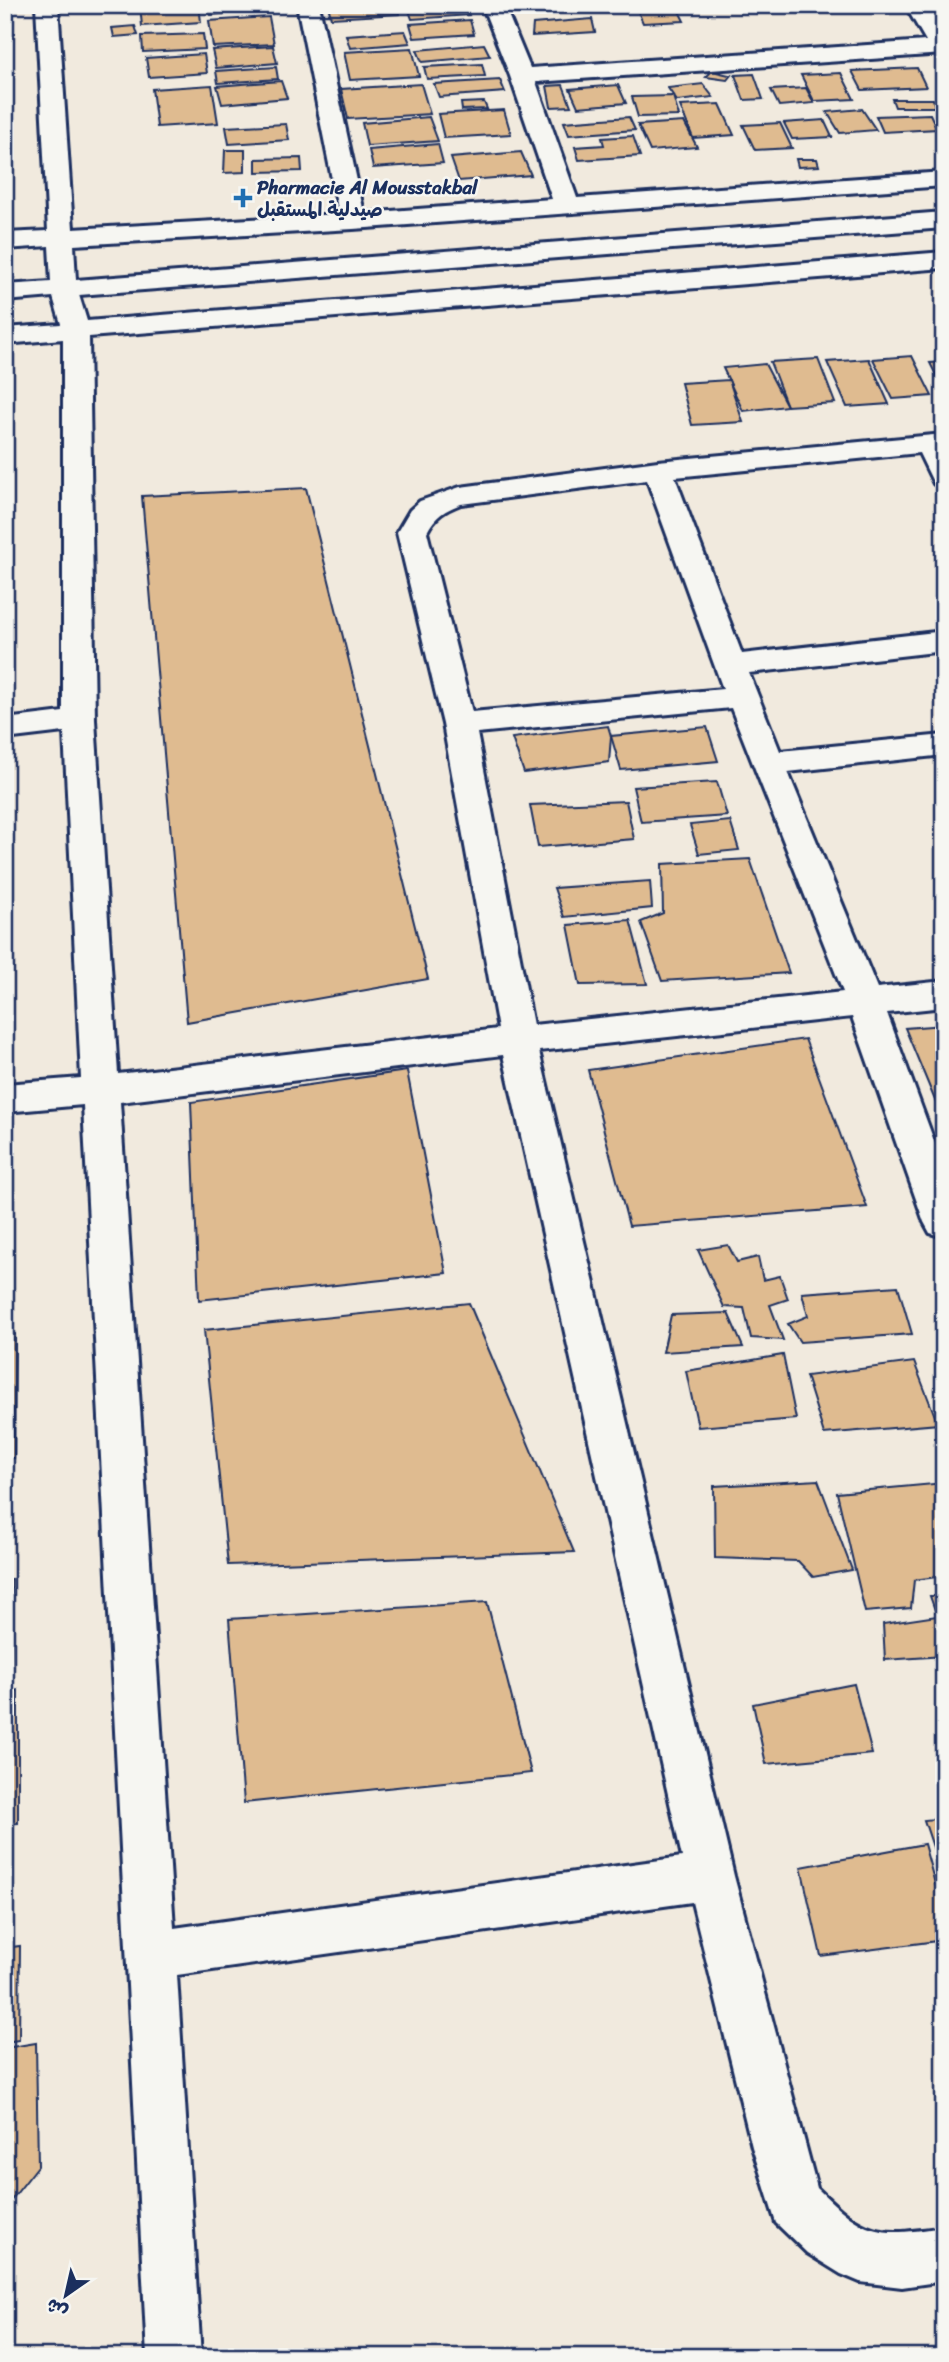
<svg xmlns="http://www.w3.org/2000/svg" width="949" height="2362" font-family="Sriracha,'Playpen Sans Arabic',sans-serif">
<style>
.building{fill:#dfbb90;stroke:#1b2f5e;stroke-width:2}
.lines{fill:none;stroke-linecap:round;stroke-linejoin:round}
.minor-casing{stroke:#1b2f5e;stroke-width:6}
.minor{fill:#f6f6f2;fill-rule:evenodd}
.poi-dot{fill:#1f6fb2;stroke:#f6f6f2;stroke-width:2.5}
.labels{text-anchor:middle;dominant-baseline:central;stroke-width:5;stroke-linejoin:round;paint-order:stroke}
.far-poi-label{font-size:19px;font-weight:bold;fill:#1b2f5e;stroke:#f6f6f2;text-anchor:start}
</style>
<rect width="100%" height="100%" fill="#f1eade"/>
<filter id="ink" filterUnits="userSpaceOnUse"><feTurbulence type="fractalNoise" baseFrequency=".0143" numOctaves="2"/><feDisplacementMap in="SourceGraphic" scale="14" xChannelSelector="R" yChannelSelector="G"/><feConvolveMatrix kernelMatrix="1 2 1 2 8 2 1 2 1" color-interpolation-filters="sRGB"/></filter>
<g filter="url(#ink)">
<g class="building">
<polygon points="140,5 199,5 201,22 142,26"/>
<polygon points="208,5 269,5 270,9 211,15"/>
<polygon points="328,5 398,5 399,14 331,18"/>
<polygon points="407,5 465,5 469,15 412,19"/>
<polygon points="525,5 588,5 589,6 527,10"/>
<polygon points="635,5 676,5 684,21 643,23"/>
<polygon points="269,17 274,44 213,47 209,21"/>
<polygon points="592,19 595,32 532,36 533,24"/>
<polygon points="470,20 474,34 414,38 410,24"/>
<polygon points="135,26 138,35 114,37 112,28"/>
<polygon points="405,31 410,43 350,48 346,35"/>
<polygon points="203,34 205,49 143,52 142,36"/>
<polygon points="484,44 490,56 422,62 417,50"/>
<polygon points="273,46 277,63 216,68 212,50"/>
<polygon points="412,48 419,76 350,80 344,52"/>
<polygon points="204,54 207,73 149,77 146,58"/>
<polygon points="482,64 485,76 427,79 424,67"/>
<polygon points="276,67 278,79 218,83 216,71"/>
<polygon points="917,68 926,87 862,90 852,71"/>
<polygon points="712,71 729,75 731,75 727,80 706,77"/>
<polygon points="841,73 854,99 814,101 801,75"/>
<polygon points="754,74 763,99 744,100 735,75"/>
<polygon points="500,80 505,92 439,97 434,84"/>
<polygon points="281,81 287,98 222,104 217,86"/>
<polygon points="421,84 430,114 348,119 341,89"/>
<polygon points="703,84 713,97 677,101 668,88"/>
<polygon points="212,85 218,123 157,127 152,89"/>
<polygon points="563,85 571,106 551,107 547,86"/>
<polygon points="618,85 626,103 578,107 570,89"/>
<polygon points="806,88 814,103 779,106 771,90"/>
<polygon points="673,96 679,116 638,117 632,97"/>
<polygon points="892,99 933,99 935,107 895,107"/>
<polygon points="484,102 487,109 462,110 461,103"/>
<polygon points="720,104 734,135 693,138 680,106"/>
<polygon points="862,109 876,130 840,133 827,112"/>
<polygon points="504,110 511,134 444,138 438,114"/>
<polygon points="930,114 937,129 883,132 876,116"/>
<polygon points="429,117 438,141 367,146 362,123"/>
<polygon points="629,117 635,130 569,135 564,122"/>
<polygon points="824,120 832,137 792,139 784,123"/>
<polygon points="684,122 697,147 650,151 638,125"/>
<polygon points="780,123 792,148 755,150 743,125"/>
<polygon points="286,124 289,140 229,144 226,127"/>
<polygon points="633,136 640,156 579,160 575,147 604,145 602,138"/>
<polygon points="438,144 443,163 373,168 369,150"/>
<polygon points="225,150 245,150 245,172 224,173"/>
<polygon points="521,152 531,175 459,181 451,158"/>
<polygon points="301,158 302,171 256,172 256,159"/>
<polygon points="796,159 817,159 819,166 798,167"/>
<polygon points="912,356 932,396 893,399 873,359"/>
<polygon points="818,359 835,403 787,406 770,362"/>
<polygon points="869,359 889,404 847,407 827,362"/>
<polygon points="944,362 944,391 930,363"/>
<polygon points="765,364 787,406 743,411 723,368"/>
<polygon points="729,380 743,422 692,425 681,383"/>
<polygon points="306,488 428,979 187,1022 142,496"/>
<polygon points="608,726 611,736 609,762 524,773 512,738"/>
<polygon points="707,727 718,761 621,770 611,736"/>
<polygon points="717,782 727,816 641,822 633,787"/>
<polygon points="626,801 634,839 538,847 530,805"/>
<polygon points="730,821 739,850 699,854 690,825"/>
<polygon points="750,859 789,973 662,981 641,922 663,913 662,864"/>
<polygon points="650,881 652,908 564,917 554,888"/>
<polygon points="630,920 647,984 580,985 568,925"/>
<polygon points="944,1025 944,1122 905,1028"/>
<polygon points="805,1039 867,1207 629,1226 588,1070"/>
<polygon points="407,1071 446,1273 199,1300 191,1102"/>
<polygon points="5,1199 9,1199 8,1283 5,1283"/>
<polygon points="728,1245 737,1262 758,1257 763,1280 780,1276 788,1299 770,1305 783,1340 751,1338 744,1308 724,1307 698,1250"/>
<polygon points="898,1286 912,1334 800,1342 788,1324 808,1316 802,1293"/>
<polygon points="469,1303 574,1552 228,1565 204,1330"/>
<polygon points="728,1313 743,1347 663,1352 671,1315"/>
<polygon points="15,1334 14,1458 5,1459 5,1335"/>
<polygon points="783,1355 796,1419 698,1427 686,1371"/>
<polygon points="914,1362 938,1424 824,1434 806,1376"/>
<polygon points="818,1480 852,1570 813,1577 798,1561 715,1558 714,1486"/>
<polygon points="944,1483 944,1576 914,1580 911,1608 865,1612 837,1493"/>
<polygon points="12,1579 11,1679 5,1680 5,1580"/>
<polygon points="930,1596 944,1596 944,1656 885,1660 883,1624 937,1616"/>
<polygon points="487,1602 531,1773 244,1803 229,1619"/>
<polygon points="854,1684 872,1754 766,1764 753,1704"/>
<polygon points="18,1690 18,1823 5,1824 5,1693"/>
<polygon points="944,1818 944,1880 924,1820"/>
<polygon points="924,1844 944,1916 944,1940 821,1956 801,1867"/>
<polygon points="20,1946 19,2040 5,2042 5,1948"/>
<polygon points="36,2043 38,2166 5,2208 5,2048"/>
</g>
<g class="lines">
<g class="minor-casing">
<path id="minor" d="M 36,5 L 58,5 L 73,229 L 339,214 L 297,5 L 319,5 L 364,213 L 552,199 L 510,76 L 482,5 L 504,5 L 530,68 L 926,41 L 905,5 L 927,5 L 944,33 L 944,54 L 536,82 L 577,198 L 944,172 L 944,186 L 353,229 L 74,245 L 76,280 L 944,212 L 944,228 L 79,295 L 87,321 L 944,252 L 944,268 L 89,337 L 95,720 L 118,1074 L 498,1029 L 443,724 L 397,532 L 410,510 L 420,501 L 460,487 L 658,461 L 944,434 L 944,487 L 934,484 L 919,453 L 675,477 L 742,654 L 944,631 L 944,651 L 749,673 L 780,751 L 944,735 L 944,755 L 788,772 L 877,988 L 944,981 L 944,1007 L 887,1013 L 944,1168 L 944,1237 L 930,1233 L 924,1222 L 852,1017 L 539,1051 L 734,1876 L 817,2188 C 866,2236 876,2237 944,2227 L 944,2281 L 902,2287 L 860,2282 L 841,2274 L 807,2253 L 776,2223 L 752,2147 L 692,1902 L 177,1975 L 201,2357 L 147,2357 L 83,1105 L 5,1112 L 5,1084 L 81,1078 L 64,732 L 5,739 L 5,719 L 63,712 L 63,339 L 5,344 L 5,328 L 61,324 L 53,297 L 5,301 L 5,285 L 51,282 L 49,246 L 5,249 L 5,233 L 48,231 ZM 647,480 L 723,689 L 472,712 L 427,532 C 435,516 445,510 461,504 ZM 731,708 L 843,992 L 533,1025 L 477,733 ZM 503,1055 L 682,1857 L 174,1928 L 120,1102 Z"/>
</g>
<use href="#minor" class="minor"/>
</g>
</g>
<path class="poi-dot" d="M239.5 187.5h7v7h7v7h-7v7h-7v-7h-7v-7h7z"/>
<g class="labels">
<g class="far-poi-label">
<text x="257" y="187">Pharmacie Al Mousstakbal<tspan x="257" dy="22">صيدلية المستقبل</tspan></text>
</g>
</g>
<rect width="949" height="2362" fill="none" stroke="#f6f6f2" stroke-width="28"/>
<rect x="14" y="14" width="921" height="2334" fill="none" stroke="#1b2f5e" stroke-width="2.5" filter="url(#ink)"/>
<g transform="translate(66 2295) rotate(214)" stroke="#f6f6f2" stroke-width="5" paint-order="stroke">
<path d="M0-5L12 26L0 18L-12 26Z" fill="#1b2f5e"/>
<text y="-10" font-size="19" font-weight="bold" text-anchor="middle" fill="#1b2f5e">ش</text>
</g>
</svg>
